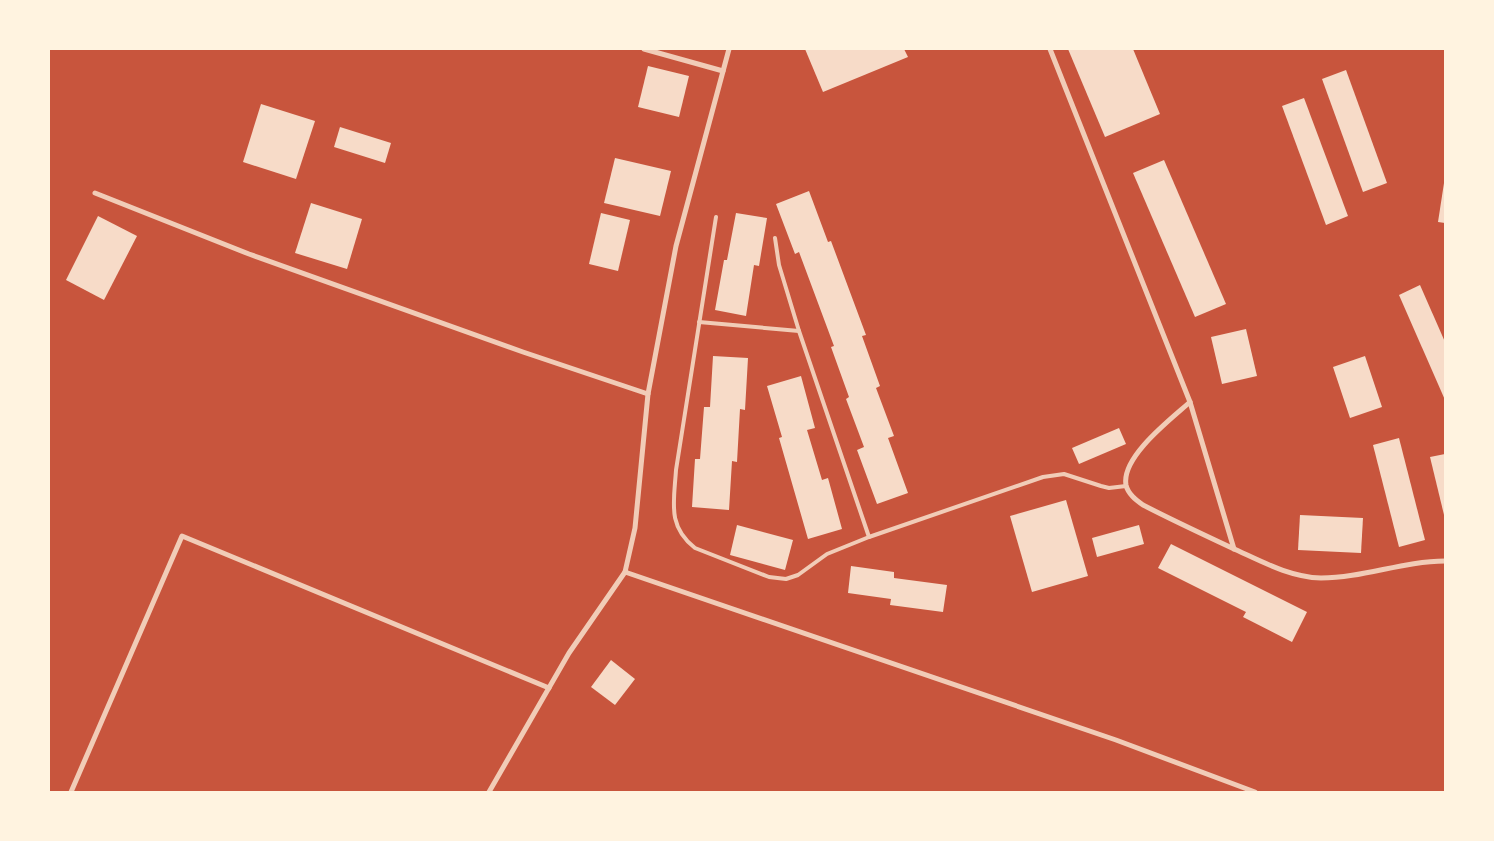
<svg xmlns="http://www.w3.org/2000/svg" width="1494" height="841" font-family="Ubuntu,sans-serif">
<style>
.building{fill:#f7dbc8}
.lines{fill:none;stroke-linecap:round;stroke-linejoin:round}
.service{stroke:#f1ccb7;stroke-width:4}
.minor{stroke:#f1ccb7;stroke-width:5}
</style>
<rect width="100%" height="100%" fill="#c8553d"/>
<g class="building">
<polygon points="805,49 904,49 908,57 823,92"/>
<polygon points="1068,49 1133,49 1160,114 1105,137"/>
<polygon points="648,66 689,76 679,117 638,107"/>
<polygon points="1346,70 1387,183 1363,192 1322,79"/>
<polygon points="1304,98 1348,216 1326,225 1282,106"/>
<polygon points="261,104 315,121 296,179 243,162"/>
<polygon points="340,127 391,143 385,163 334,147"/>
<polygon points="615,158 671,171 660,216 604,203"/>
<polygon points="1164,160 1226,304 1195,317 1133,173"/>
<polygon points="1444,183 1445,183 1445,223 1438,222"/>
<polygon points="809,191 828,242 831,241 866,335 862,336 880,386 876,388 894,436 888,438 908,493 877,504 857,450 864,447 846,399 849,397 831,347 834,346 799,252 795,254 776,204"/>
<polygon points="311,203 362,219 347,269 295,253"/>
<polygon points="601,213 630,220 618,271 589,264"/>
<polygon points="736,213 767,218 759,266 754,265 746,316 715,310 724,260 727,260"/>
<polygon points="98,216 137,236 104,300 66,280"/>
<polygon points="1420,285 1445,342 1445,400 1399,295"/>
<polygon points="1246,329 1257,376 1222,384 1211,337"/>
<polygon points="713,356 748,358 745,410 740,409 737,462 732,461 729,510 692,507 695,459 700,459 704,407 710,407"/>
<polygon points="1365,356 1382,407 1350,418 1333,367"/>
<polygon points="801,376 815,428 807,430 822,480 828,478 842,529 808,539 779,438 782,437 767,386"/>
<polygon points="1119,428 1126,444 1079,464 1072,448"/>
<polygon points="1399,438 1425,540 1399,547 1373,445"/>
<polygon points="1445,454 1445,519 1430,457"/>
<polygon points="1066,500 1088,576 1032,592 1010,516"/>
<polygon points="1300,515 1363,518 1361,553 1298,550"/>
<polygon points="737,525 793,540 785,570 730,555"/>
<polygon points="1139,525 1144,544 1097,557 1092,538"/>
<polygon points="1171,544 1307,612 1292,642 1243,617 1246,612 1158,568"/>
<polygon points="851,566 894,572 894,578 947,585 943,612 890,605 891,599 848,593"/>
<polygon points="611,660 635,679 615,705 591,687"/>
</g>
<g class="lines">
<g class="service">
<path d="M 716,217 L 676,470 C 674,502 667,526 695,548 L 769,577 L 786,579 L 798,575 L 827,554 L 869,537 L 1043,477 L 1064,474 L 1101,486 L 1109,488 L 1126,486"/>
<polyline points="775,238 779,265 799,331 869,537"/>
<polyline points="699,322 799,331"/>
</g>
<g class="minor">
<polyline points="644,49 723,71"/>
<polyline points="729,49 676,246 648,394 635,528 625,572 1116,740 1255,792"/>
<polyline points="1050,49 1190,402 1234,549"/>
<polyline points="95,193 249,254 523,352 648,394"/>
<path d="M 1190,402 C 1171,419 1121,457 1126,485 C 1128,494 1136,500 1143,505 C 1172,520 1202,534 1232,548 C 1261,561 1289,577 1321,578 C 1363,578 1403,561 1445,561"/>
<polyline points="71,792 182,536 549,688"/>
<polyline points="489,792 569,653 625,572"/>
</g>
</g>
<rect width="1494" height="841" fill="none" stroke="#fff3e0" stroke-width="100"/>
</svg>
